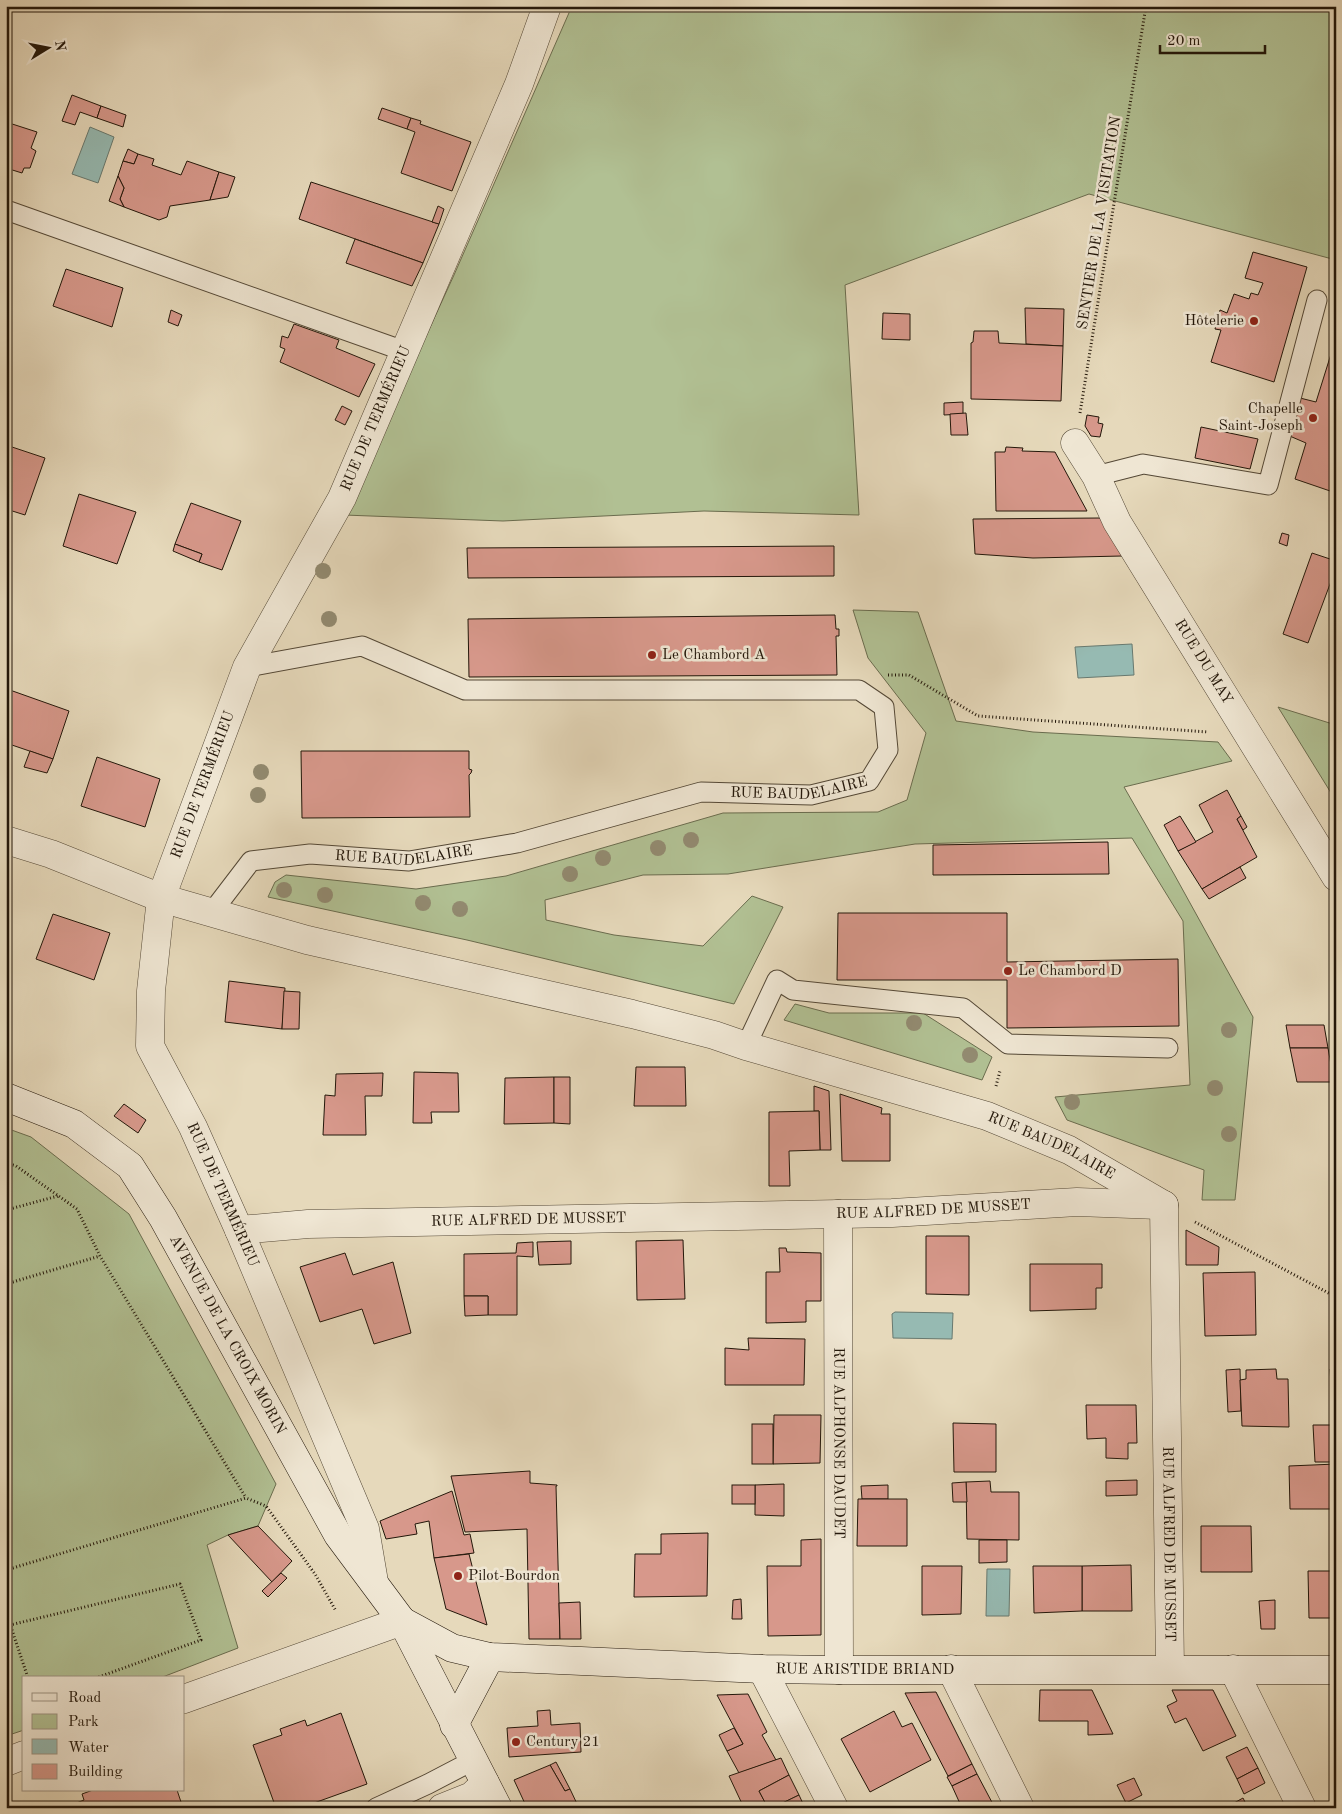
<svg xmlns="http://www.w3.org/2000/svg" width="1342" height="1814" font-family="'Old Standard TT',serif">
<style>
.green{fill:#b1c093;stroke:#6a6c4e}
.water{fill:#96bab2;stroke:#68796f}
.building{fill:#d7988b;stroke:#23170a}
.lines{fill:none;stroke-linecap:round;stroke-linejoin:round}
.lane-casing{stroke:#544836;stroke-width:21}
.street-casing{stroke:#544836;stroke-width:29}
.secondary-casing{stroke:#23170a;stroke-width:29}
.path{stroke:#23170a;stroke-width:3;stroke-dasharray:1 2.5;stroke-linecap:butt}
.lane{stroke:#efe6d3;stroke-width:19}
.street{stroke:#efe6d3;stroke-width:28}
.secondary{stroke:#efe6d3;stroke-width:28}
.tree{fill:#928a70}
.poi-dot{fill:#8f2418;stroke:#efe6d3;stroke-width:2}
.labels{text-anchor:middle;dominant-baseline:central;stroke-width:5;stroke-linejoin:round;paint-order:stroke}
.street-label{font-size:15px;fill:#23170a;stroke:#efe6d3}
.poi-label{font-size:15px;fill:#23170a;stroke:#efe6d3;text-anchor:start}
</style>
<rect width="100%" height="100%" fill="#e6d9bb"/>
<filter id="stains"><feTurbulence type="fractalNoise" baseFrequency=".004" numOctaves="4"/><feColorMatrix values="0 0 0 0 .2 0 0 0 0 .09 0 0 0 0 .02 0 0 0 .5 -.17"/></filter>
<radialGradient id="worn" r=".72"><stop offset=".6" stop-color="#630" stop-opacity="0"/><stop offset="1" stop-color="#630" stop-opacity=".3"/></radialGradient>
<g class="green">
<polygon points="572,6 1336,6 1336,260 1089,194 845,285 859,515 704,511 503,521 344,515 454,275"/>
<polygon points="853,610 918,612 956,721 1033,732 1218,742 1232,761 1124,787 1174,874 1253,1017 1235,1200 1202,1200 1204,1170 1067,1120 1055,1097 1190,1085 1183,921 1132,838 915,844 728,874 643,875 545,900 546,920 614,935 703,946 752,896 783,907 734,1004 467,940 268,897 275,882 286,875 416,889 506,876 723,813 878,812 907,800 926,733 868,658"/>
<polygon points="1278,707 1336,725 1336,801"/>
<polygon points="795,1004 829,1013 923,1013 992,1057 982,1080 784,1020"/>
<polygon points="6,1128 31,1137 129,1214 276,1484 258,1526 228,1535 207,1545 238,1648 160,1678 24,1678 24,1730 6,1736"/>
</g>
<g class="water">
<polygon points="90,127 114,137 98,183 72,174"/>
<polygon points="1132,644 1134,675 1078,678 1075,647"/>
<polygon points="895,1312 953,1313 952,1339 893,1338 892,1314"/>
<polygon points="987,1569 1010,1569 1009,1616 986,1616"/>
</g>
<g class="building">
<polygon points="72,95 101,106 97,118 80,112 75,125 62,121"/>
<polygon points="101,106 126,115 123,127 97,118"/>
<polygon points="382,108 411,118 407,129 378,119"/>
<polygon points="411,118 421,121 420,124 471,142 452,191 401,173 415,132 407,129"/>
<polygon points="6,122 37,132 31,148 36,151 30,168 24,168 22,173 6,168"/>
<polygon points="128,149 138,154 134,164 123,161"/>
<polygon points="138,154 154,159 152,165 181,175 187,161 219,172 210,200 170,206 167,217 159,220 124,207 120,199 124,188 118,176 123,161 134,164"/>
<polygon points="219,172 235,177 228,197 210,200"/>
<polygon points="118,176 124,188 120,199 124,207 109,201"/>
<polygon points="311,182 439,224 423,263 299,219"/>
<polygon points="438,206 444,209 439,224 432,222"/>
<polygon points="355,239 423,263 412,286 346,263"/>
<polygon points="1253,252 1307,267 1274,382 1211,362 1221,330 1215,329 1220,310 1227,313 1234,294 1249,299 1251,293 1258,295 1263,283 1245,278"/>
<polygon points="66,269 123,288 112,327 53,306"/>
<polygon points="1025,308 1064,309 1063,346 1026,344"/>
<polygon points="171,310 182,315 178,326 168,322"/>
<polygon points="883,313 910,314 910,340 882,339"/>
<polygon points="294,324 339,340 336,348 375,364 359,397 280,362 285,349 280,347 282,336 288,338"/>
<polygon points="974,331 998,331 999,343 1063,346 1061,401 971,399 971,343 973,342"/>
<polygon points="1331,354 1336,355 1336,493 1295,479 1306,443 1285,434 1296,397 1316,402"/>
<polygon points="963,402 963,414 944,415 944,403"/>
<polygon points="342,406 352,411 345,425 335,420"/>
<polygon points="966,413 968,435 951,435 950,414"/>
<polygon points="1087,415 1099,417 1098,423 1103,424 1100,437 1091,436 1085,426"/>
<polygon points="1201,427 1258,439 1250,469 1195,458"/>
<polygon points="6,445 45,458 25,515 6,509"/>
<polygon points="1006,447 1023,448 1022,451 1055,452 1087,511 996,511 995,452 1005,452"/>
<polygon points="79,494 136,512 117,564 63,546"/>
<polygon points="191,503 241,521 222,570 199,562 202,554 175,544"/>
<polygon points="1100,518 1122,556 1033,558 975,554 973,519"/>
<polygon points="1282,533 1289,535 1287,546 1279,543"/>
<polygon points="175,544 202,554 199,562 173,551"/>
<polygon points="834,546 834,576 468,578 467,548"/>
<polygon points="1312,553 1336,561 1336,568 1308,643 1283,634"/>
<polygon points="835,615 836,629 839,629 839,636 836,636 837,675 469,677 468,619"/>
<polygon points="7,689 69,711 53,759 6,743"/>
<polygon points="30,751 53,759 47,773 24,767"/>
<polygon points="301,751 469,751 469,769 472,770 471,773 469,775 470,817 302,818"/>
<polygon points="97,757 160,779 145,827 81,806"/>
<polygon points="1227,790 1241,816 1237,819 1257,857 1202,889 1178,851 1213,832 1199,805"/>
<polygon points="1180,816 1196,842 1178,851 1164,825"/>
<polygon points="1241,816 1247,827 1243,830 1237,819"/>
<polygon points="1108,842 1109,874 933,875 933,845"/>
<polygon points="1240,867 1246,878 1209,899 1202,889"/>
<polygon points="838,913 1007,913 1007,962 1178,959 1179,1026 1007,1028 1007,980 837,980"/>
<polygon points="53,914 110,933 94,980 36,959"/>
<polygon points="229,981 285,988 282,1029 225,1022"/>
<polygon points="284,991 300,992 299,1029 282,1029"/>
<polygon points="1286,1025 1324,1025 1328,1048 1290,1048"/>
<polygon points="1290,1048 1328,1048 1334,1082 1297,1082"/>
<polygon points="636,1067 685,1067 686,1106 634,1106"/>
<polygon points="414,1072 458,1073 459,1112 431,1112 432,1123 413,1123"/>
<polygon points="383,1073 382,1096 365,1096 366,1135 323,1135 325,1095 335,1096 336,1074"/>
<polygon points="554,1077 554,1123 504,1124 505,1078"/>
<polygon points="554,1077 570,1077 570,1124 554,1123"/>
<polygon points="814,1086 829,1091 831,1150 820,1150 819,1111 814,1111"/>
<polygon points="840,1094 882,1108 881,1114 890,1114 890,1161 842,1161"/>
<polygon points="124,1104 146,1120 138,1133 114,1116"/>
<polygon points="819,1111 820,1150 789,1151 790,1186 769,1186 769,1112"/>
<polygon points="1186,1230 1219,1247 1218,1265 1186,1265"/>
<polygon points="926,1236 969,1236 969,1295 926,1294"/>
<polygon points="683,1240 685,1299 637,1300 636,1241"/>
<polygon points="571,1241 571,1264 539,1265 537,1242"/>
<polygon points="533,1242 533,1257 517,1256 517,1315 488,1315 488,1296 464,1296 464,1254 516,1253 517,1243"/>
<polygon points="779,1248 786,1248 787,1252 821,1253 821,1301 806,1301 806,1322 766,1323 766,1272 780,1272"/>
<polygon points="345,1253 353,1275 393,1262 411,1333 374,1344 362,1309 320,1322 300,1267"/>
<polygon points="1030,1264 1102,1264 1102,1288 1096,1288 1096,1309 1030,1311"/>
<polygon points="1255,1272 1256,1335 1205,1336 1203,1273"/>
<polygon points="464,1296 488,1296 488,1315 465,1316"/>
<polygon points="748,1338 805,1339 804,1385 725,1385 725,1348 749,1350"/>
<polygon points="1336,1368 1336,1384 1331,1384 1330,1369"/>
<polygon points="1240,1369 1241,1411 1228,1412 1226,1370"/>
<polygon points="1276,1369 1277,1379 1288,1379 1289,1427 1242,1426 1240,1380 1246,1379 1246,1370"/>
<polygon points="1086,1405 1136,1405 1137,1443 1128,1443 1128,1459 1106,1458 1106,1438 1087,1439"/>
<polygon points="774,1415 821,1415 820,1463 773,1464"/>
<polygon points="953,1423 996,1424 996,1472 954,1472"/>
<rect x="752" y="1424" width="21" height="40"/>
<polygon points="1313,1425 1336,1425 1336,1462 1315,1462"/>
<polygon points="1336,1464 1336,1509 1290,1509 1289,1466"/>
<polygon points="530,1471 530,1483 557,1485 557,1486 556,1486 560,1639 529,1639 527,1529 465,1532 451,1476"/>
<polygon points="1137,1480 1137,1495 1106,1496 1106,1481"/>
<polygon points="990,1481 991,1492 1019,1492 1019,1540 967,1539 966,1482"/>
<polygon points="966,1482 967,1502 953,1502 952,1483"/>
<polygon points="784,1484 784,1516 755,1515 755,1485"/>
<rect x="732" y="1485" width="23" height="19"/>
<polygon points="888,1485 888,1499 862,1499 861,1486"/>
<polygon points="452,1491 464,1535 470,1534 474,1553 434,1558 429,1521 415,1524 417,1534 386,1539 380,1521"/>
<polygon points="858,1499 907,1499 907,1546 857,1546"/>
<polygon points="258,1526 292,1561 272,1582 228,1535"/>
<polygon points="1201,1526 1251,1526 1252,1572 1201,1572"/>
<polygon points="708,1533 707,1596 634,1597 635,1554 661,1554 661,1534"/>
<polygon points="821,1539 821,1635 768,1636 767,1566 801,1566 801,1540"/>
<polygon points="979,1540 1007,1540 1007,1562 979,1563"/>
<polygon points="469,1554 487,1625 446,1609 434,1558"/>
<polygon points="1131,1565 1132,1611 1082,1611 1082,1566"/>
<polygon points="922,1566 962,1566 961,1614 922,1615"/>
<polygon points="1033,1566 1082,1566 1082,1611 1034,1613"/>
<polygon points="1308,1571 1336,1571 1336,1618 1309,1618"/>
<polygon points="281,1573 287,1578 268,1597 262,1591"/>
<polygon points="741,1599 742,1619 732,1619 733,1600"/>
<polygon points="1275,1600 1275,1629 1261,1629 1259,1601"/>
<polygon points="580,1602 581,1639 560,1639 559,1603"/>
<polygon points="1040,1690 1092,1690 1113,1734 1088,1735 1088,1721 1039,1721"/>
<polygon points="1172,1690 1213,1690 1236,1736 1203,1751 1186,1718 1175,1723 1167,1706 1177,1701"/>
<polygon points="936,1692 972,1764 948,1776 905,1693"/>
<polygon points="748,1694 767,1732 762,1735 776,1760 739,1773 727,1751 743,1744 717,1695"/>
<polygon points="550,1710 551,1725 580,1723 581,1752 509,1757 507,1728 538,1726 537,1711"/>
<polygon points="894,1711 902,1727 912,1723 931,1760 870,1792 841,1739"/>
<polygon points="341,1713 367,1784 300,1808 276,1808 253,1745 282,1735 280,1729 305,1720 307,1726"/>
<polygon points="734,1728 743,1744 727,1751 719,1735"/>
<polygon points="1247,1747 1258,1768 1237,1779 1226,1757"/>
<polygon points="781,1758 789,1775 759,1791 768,1808 744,1808 729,1776"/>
<polygon points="556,1762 570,1789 565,1791 550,1765"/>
<polygon points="972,1764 977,1774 952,1786 947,1777"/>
<polygon points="550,1765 565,1791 570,1789 579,1808 527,1808 514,1780"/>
<polygon points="1258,1768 1265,1783 1244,1794 1237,1779"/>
<polygon points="977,1774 995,1808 962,1808 952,1786"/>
<polygon points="789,1775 799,1795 773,1808 768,1808 759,1791"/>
<polygon points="1134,1778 1142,1795 1126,1803 1117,1785"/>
<polygon points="93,1790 177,1790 183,1808 64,1808 84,1800 82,1794"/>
<polygon points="799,1795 805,1808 775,1808 774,1807"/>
<polygon points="1243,1798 1248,1808 1225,1808"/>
</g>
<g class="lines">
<g class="lane-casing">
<g id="lane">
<polyline points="6,210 404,351"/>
<polyline points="1096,476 1143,464 1268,485 1317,300"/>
<path id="s1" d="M 212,912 L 251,861 L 310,854 L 409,861 L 517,843 L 701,792 L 811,795 L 869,781 L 888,750 L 884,707 L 859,690 L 465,690 L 362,646 L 247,667"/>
<polyline points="746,1046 777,980 793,990 963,1008 1008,1044 1168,1048"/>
<polyline points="376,1808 428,1784 474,1760"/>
</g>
</g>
<g class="street-casing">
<g id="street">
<path id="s2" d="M 1075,443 L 1096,476 L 1117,522 L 1336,877"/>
<path id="s3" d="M 6,840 L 51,854 L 161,898 L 307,940 L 632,1014 L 714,1035 L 746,1046 L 987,1116 L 1069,1150 L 1164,1205"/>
<path id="s4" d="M 1164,1205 L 1170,1669"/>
<path id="s5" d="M 838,1214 L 839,1670"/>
<path id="s6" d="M 239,1230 L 308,1224 L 892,1213 L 1077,1202 L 1159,1205"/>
<path id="s7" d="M 374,1582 L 365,1529 L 239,1230 L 193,1127 L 150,1046 L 151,991 L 161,898 L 247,667 L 342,498 L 519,84 L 547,6"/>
<polyline points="762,1669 834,1808"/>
<polyline points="951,1669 1020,1808"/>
<polyline points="1233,1669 1302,1808"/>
<polyline points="184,1699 402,1621"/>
<polyline points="6,1762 24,1755"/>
<polyline points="442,1808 472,1796 485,1783"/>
</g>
</g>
<g class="secondary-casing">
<g id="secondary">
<path id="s8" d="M 6,1097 L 74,1124 L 130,1166 L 163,1218 L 338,1535 L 402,1621 L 498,1808"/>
<path id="s9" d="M 402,1621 L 452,1648 L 490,1657 L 762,1669 L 839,1670 L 1336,1670"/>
<polyline points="454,1725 490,1657"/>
</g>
</g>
<g class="path">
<polyline points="1080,413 1146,6"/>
<polyline points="888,675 909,675 978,716 1208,732"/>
<polyline points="996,1086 1000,1071"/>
<polyline points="6,1163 16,1166 77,1209 100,1256 246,1498"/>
<polyline points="6,1210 58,1196"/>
<polyline points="1195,1222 1336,1297"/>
<polyline points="6,1284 100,1256"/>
<polyline points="6,1570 246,1498 266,1506 315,1574 336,1611"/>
<polyline points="6,1606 10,1624 28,1678"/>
<polyline points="6,1626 180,1584 201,1640 96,1678"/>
</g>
<use href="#lane" class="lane"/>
<use href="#street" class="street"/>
<use href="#secondary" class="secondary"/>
</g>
<g class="tree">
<circle cx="323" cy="571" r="8"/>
<circle cx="329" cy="619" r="8"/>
<circle cx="261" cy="772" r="8"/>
<circle cx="258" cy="795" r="8"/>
<circle cx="691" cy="840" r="8"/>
<circle cx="658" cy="848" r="8"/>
<circle cx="603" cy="858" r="8"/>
<circle cx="570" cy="874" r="8"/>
<circle cx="284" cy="890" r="8"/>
<circle cx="325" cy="895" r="8"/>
<circle cx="423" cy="903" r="8"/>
<circle cx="460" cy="909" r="8"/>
<circle cx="914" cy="1023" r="8"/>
<circle cx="1229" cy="1030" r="8"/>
<circle cx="970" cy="1055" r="8"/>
<circle cx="1215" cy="1088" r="8"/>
<circle cx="1072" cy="1102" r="8"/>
<circle cx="1229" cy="1134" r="8"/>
</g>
<g class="poi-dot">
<circle cx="1254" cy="321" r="5"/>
<circle cx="1313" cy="418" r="5"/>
<circle cx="652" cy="655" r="5"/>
<circle cx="1008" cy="971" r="5"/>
<circle cx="458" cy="1576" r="5"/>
<circle cx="516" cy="1742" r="5"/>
</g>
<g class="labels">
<g class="street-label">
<text transform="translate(1100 223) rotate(-81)">SENTIER DE LA VISITATION</text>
<text stroke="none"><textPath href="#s7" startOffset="1258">RUE DE TERMÉRIEU</textPath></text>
<text stroke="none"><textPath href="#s2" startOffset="254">RUE DU MAY</textPath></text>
<text stroke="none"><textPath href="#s7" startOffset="852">RUE DE TERMÉRIEU</textPath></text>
<text stroke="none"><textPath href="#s1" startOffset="622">RUE BAUDELAIRE</textPath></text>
<text stroke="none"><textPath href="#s1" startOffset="218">RUE BAUDELAIRE</textPath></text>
<text stroke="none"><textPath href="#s3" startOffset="1091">RUE BAUDELAIRE</textPath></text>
<text transform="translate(222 1195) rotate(66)">RUE DE TERMÉRIEU</text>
<text stroke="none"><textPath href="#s6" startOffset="695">RUE ALFRED DE MUSSET</textPath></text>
<text stroke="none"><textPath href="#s6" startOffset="290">RUE ALFRED DE MUSSET</textPath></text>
<text stroke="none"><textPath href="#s8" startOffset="338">AVENUE DE LA CROIX MORIN</textPath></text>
<text stroke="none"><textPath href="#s5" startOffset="229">RUE ALPHONSE DAUDET</textPath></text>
<text stroke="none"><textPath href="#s4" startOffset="339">RUE ALFRED DE MUSSET</textPath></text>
<text stroke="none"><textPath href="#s9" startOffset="471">RUE ARISTIDE BRIAND</textPath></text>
</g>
<g class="poi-label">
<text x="1244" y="321" text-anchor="end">Hôtelerie</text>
<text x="1303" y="409" text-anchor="end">Chapelle<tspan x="1303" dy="17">Saint-Joseph</tspan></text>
<text x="662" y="655">Le Chambord A</text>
<text x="1018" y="971">Le Chambord D</text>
<text x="468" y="1576">Pilot-Bourdon</text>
<text x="526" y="1742">Century 21</text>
</g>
</g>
<rect width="1342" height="1814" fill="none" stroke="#e6d9bb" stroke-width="25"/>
<rect x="8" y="8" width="1327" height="1799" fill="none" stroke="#23170a" stroke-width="2.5"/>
<rect x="12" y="12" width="1317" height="1789" fill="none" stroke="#23170a"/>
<rect x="22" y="1676" width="162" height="115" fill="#efe6d3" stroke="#9d9383"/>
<rect x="32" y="1693" width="25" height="8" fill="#efe6d3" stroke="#9d9383"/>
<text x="68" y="1702" font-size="15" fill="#23170a">Road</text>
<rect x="32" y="1714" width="25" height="15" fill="#b1c093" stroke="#9d9383"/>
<text x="68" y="1726" font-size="15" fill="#23170a">Park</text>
<rect x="32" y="1739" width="25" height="15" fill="#96bab2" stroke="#9d9383"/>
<text x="68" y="1752" font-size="15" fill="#23170a">Water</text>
<rect x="32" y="1764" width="25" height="15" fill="#d7988b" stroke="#9d9383"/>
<text x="68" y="1776" font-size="15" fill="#23170a">Building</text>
<g transform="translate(48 48) rotate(80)" stroke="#efe6d3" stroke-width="4" paint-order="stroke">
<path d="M0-4L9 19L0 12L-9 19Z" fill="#23170a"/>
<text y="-8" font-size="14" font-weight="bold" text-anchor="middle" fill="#23170a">N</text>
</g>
<path d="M1160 45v8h105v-8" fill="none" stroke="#23170a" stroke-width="2.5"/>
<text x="1167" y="45" font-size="15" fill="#23170a" stroke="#efe6d3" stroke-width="4" paint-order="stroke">20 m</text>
<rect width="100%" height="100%" filter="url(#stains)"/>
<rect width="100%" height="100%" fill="url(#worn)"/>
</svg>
